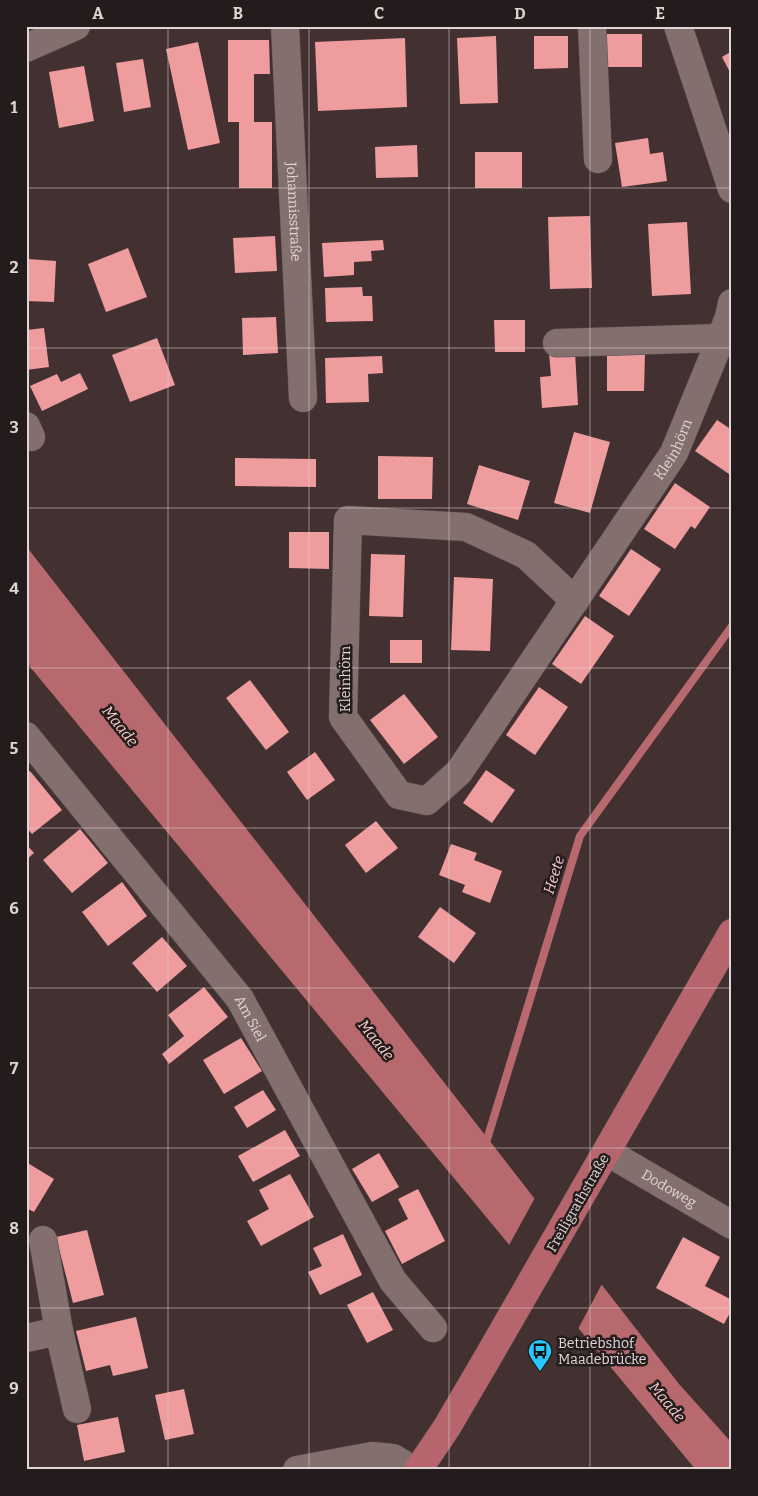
<svg xmlns="http://www.w3.org/2000/svg" width="758" height="1496" font-family="Bitter,serif">
<style>
.water{fill:#b7696d}
.pier{fill:#433132}
.lines{fill:none;stroke-linecap:round;stroke-linejoin:round}
.stream{stroke:#b7696d;stroke-width:8}
.building{fill:#ef9c9f}
.minor-casing{stroke:#5c4d4e;stroke-width:29}
.major-casing{stroke:#5c4d4e;stroke-width:29}
.minor{stroke:#846f6f;stroke-width:28}
.major{stroke:#b5656b;stroke-width:28}
.grid{fill:none;stroke:#e0d4d4;stroke-width:1;stroke-opacity:0.55}
.labels{text-anchor:middle;dominant-baseline:central;stroke-width:5;stroke-linejoin:round;paint-order:stroke}
.street-label{font-size:14px;fill:#e0d4d4;stroke:#241c1c}
.poi-label{font-size:14px;fill:#e0d4d4;stroke:#241c1c;text-anchor:start}
.water-label{font-size:15px;font-style:italic;fill:#f9cbcc;stroke:#241c1c}
.neatline{fill:none;stroke:#e0d4d4;stroke-width:2}
.grid-label{font-size:16px;text-anchor:middle;font-weight:bold;fill:#e0d4d4}
</style>
<rect width="100%" height="100%" fill="#433132"/>
<polygon class="water" points="26,546 679,1384 732,1443 732,1470 696,1470 26,662"/>
<polygon class="pier" points="536,1196 603,1282 577,1331 508,1247"/>
<g class="lines">
<polyline class="stream" points="485,1146 580,836 732,626"/>
</g>
<g class="building">
<rect x="599" y="34" width="43" height="33"/>
<polygon points="496,36 498,103 460,104 457,38"/>
<polygon points="534,36 568,36 568,68 534,69"/>
<polygon points="405,38 407,107 318,111 315,42"/>
<polygon points="228,40 269,40 270,74 254,74 254,122 272,122 272,188 239,188 239,122 228,122"/>
<polygon points="198,42 220,143 188,150 166,49"/>
<polygon points="732,51 732,76 722,57"/>
<polygon points="143,59 151,107 124,112 116,63"/>
<polygon points="84,66 94,121 59,128 49,72"/>
<polygon points="648,138 650,154 663,152 667,181 622,187 615,143"/>
<polygon points="417,145 418,177 376,178 375,147"/>
<rect x="475" y="152" width="47" height="36"/>
<polygon points="590,216 592,288 550,289 548,217"/>
<polygon points="687,222 691,294 652,296 648,224"/>
<polygon points="275,236 277,271 235,273 233,238"/>
<polygon points="383,240 384,250 371,251 372,261 354,262 354,275 324,277 322,243"/>
<polygon points="128,248 147,297 106,312 88,264"/>
<polygon points="28,259 56,261 54,302 26,301"/>
<polygon points="362,287 363,296 372,296 373,321 326,322 325,288"/>
<polygon points="276,317 278,353 243,355 242,318"/>
<polygon points="494,320 525,320 525,352 495,352"/>
<polygon points="44,328 49,367 26,370 26,330"/>
<polygon points="157,338 175,385 130,402 112,355"/>
<polygon points="575,352 578,405 542,408 540,377 551,376 549,353"/>
<polygon points="607,353 645,353 644,391 607,391"/>
<polygon points="382,356 383,373 368,374 369,402 326,403 325,358"/>
<polygon points="80,373 88,389 42,411 30,386 57,374 61,382"/>
<polygon points="717,420 732,430 732,476 695,451"/>
<polygon points="574,432 610,442 590,513 554,503"/>
<polygon points="378,456 433,457 432,499 378,499"/>
<polygon points="235,458 316,459 316,487 235,486"/>
<polygon points="479,465 530,481 518,520 467,504"/>
<polygon points="675,483 710,507 695,529 691,526 675,549 644,529"/>
<polygon points="289,532 329,532 329,569 289,568"/>
<polygon points="631,549 661,569 629,616 599,596"/>
<polygon points="371,554 405,555 403,617 369,616"/>
<polygon points="454,577 493,579 490,651 451,650"/>
<polygon points="585,616 614,636 581,684 552,664"/>
<rect x="390" y="640" width="32" height="23"/>
<polygon points="250,680 289,732 266,750 226,698"/>
<polygon points="539,687 568,707 535,755 506,735"/>
<polygon points="404,694 438,737 404,764 370,720"/>
<polygon points="315,752 335,780 307,800 287,772"/>
<polygon points="486,770 515,790 492,823 463,803"/>
<polygon points="30,771 62,810 32,834 26,827 26,774"/>
<polygon points="376,821 398,848 366,873 345,845"/>
<polygon points="80,829 108,863 72,893 43,860"/>
<polygon points="26,844 34,853 26,860"/>
<polygon points="451,844 477,853 474,860 502,871 490,903 462,892 465,885 439,875"/>
<polygon points="122,882 147,916 108,946 82,912"/>
<polygon points="440,907 476,933 454,963 418,937"/>
<polygon points="162,937 187,966 157,992 132,963"/>
<polygon points="204,987 228,1017 169,1064 162,1054 184,1036 168,1015"/>
<polygon points="241,1038 262,1071 224,1094 203,1060"/>
<polygon points="263,1090 276,1110 247,1128 234,1107"/>
<polygon points="285,1130 300,1156 253,1182 238,1156"/>
<polygon points="379,1153 399,1187 372,1202 352,1169"/>
<polygon points="26,1162 54,1179 34,1212 26,1208"/>
<polygon points="290,1174 314,1217 261,1246 247,1221 269,1209 259,1190"/>
<polygon points="418,1189 445,1241 402,1264 385,1231 408,1219 398,1199"/>
<polygon points="87,1230 104,1295 73,1303 56,1237"/>
<polygon points="343,1234 362,1275 320,1295 308,1272 322,1266 313,1248"/>
<polygon points="683,1237 720,1257 705,1286 732,1300 732,1309 724,1324 656,1288"/>
<polygon points="373,1292 393,1330 367,1343 347,1305"/>
<polygon points="136,1317 148,1368 113,1376 110,1365 86,1371 76,1331"/>
<polygon points="184,1389 194,1434 165,1440 155,1395"/>
<polygon points="118,1417 125,1452 84,1461 77,1425"/>
</g>
<g class="lines">
<g class="minor-casing">
<g id="minor">
<path id="s1" d="M 285,26 L 303,398"/>
<polyline points="592,26 598,159"/>
<polyline points="678,26 732,189"/>
<polyline points="26,48 76,26"/>
<polyline points="557,343 721,338"/>
<polyline points="26,426 31,437"/>
<path id="s2" d="M 575,601 L 526,555 L 466,527 L 348,520 L 343,717 L 399,795 L 427,801 L 459,772 L 674,453 L 721,338 L 729,317 L 732,303"/>
<path id="s3" d="M 26,736 L 240,999 L 393,1281 L 433,1328"/>
<path id="s4" d="M 607,1152 L 732,1225"/>
<polyline points="43,1240 59,1331"/>
<polyline points="26,1338 59,1331 77,1409"/>
<polyline points="297,1470 372,1456 393,1458 413,1470"/>
</g>
</g>
<g class="major-casing">
<polyline id="major" points="418,1470 447,1427 488,1357 732,933"/>
</g>
<use href="#minor" class="minor"/>
<use href="#major" class="major"/>
</g>
<path class="grid" d="M 168,26 L 168,1470M 309,26 L 309,1470M 449,26 L 449,1470M 590,26 L 590,1470M 26,188 L 732,188M 26,348 L 732,348M 26,508 L 732,508M 26,668 L 732,668M 26,828 L 732,828M 26,988 L 732,988M 26,1148 L 732,1148M 26,1308 L 732,1308"/>
<defs>
<g id="bus-pin" transform="scale(1.25)"><path d="M0 17L-7.5 6A9.5 9.5 0 1 1 7.5 6Z" fill="#27c8fe" stroke="#241c1c"/><path d="M-5-6H5V4H4V6H2V4H-2V6H-4V4H-5ZM-3.5-4V0h7V-4ZM-3.5 1.2v1.5H-2V1.2ZM2 1.2v1.5H3.5V1.2Z" fill="#111"/></g>
</defs>
<g fill-rule="evenodd">
<use href="#bus-pin" x="540" y="1351"/>
</g>
<g class="labels">
<g class="street-label">
<text stroke="none"><textPath href="#s1" startOffset="186">Johannisstraße</textPath></text>
<text stroke="none"><textPath href="#s2" startOffset="1004">Kleinhörn</textPath></text>
<text transform="translate(345 679) rotate(-90)">Kleinhörn</text>
<text stroke="none"><textPath href="#s3" startOffset="361">Am Siel</textPath></text>
<text stroke="none"><textPath href="#s4" startOffset="72">Dodoweg</textPath></text>
<text transform="translate(578 1203) rotate(-60)">Freiligrathstraße</text>
</g>
<g class="poi-label">
<text x="558" y="1343">Betriebshof<tspan x="558" dy="16">Maadebrücke</tspan></text>
</g>
<g class="water-label">
<text transform="translate(120 726) rotate(51)">Maade</text>
<text transform="translate(554 875) rotate(-73)">Heete</text>
<text transform="translate(376 1040) rotate(51)">Maade</text>
<text transform="translate(667 1402) rotate(50)">Maade</text>
</g>
</g>
<rect width="758" height="1496" fill="none" stroke="#241c1c" stroke-width="55"/>
<rect x="28" y="28" width="702" height="1440" class="neatline"/>
<g class="grid-label">
<text x="98" y="19">A</text>
<text x="238" y="19">B</text>
<text x="379" y="19">C</text>
<text x="520" y="19">D</text>
<text x="660" y="19">E</text>
<text x="14" y="113">1</text>
<text x="14" y="273">2</text>
<text x="14" y="433">3</text>
<text x="14" y="594">4</text>
<text x="14" y="754">5</text>
<text x="14" y="914">6</text>
<text x="14" y="1074">7</text>
<text x="14" y="1234">8</text>
<text x="14" y="1394">9</text>
</g>
</svg>
